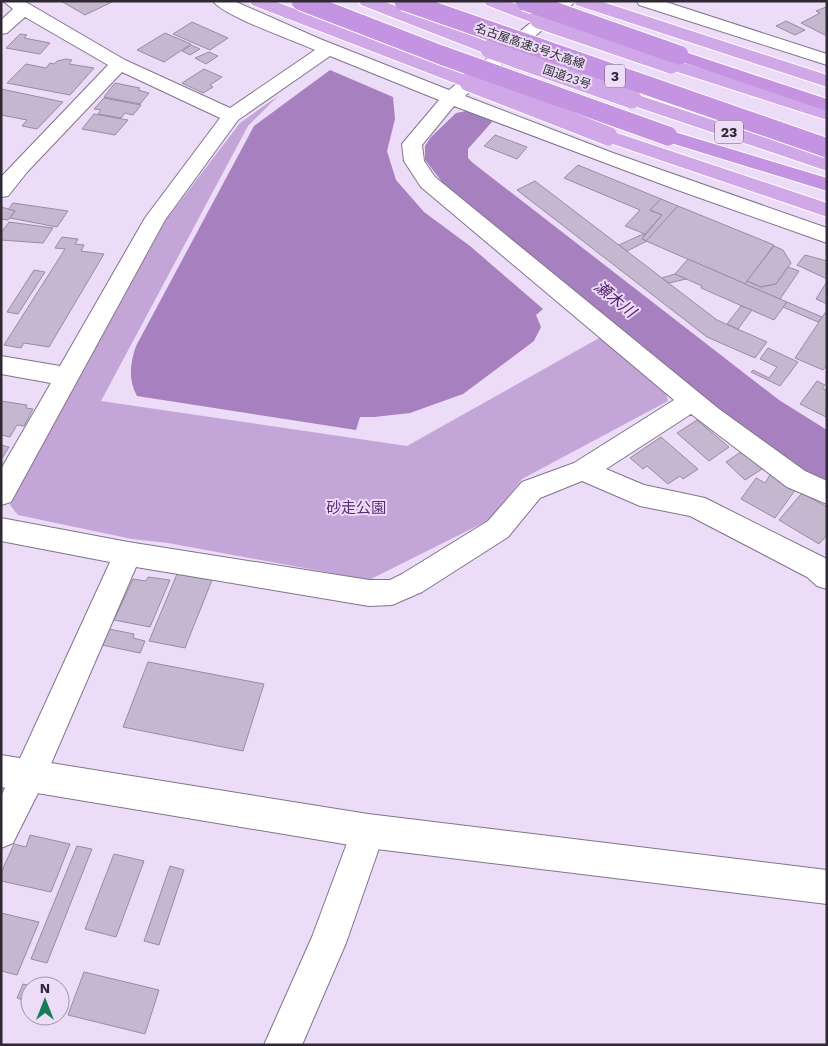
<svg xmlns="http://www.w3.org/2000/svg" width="828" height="1046" font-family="'Work Sans','Noto Sans JP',sans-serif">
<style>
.green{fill:#c3a5d7}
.water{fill:#a780c0}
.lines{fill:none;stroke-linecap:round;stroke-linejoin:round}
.river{fill:#a780c0;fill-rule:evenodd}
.building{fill:#c6b7d1;stroke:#9a8ba4}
.minor-casing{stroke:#82748c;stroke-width:2}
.tertiary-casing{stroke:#82748c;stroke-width:2}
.trunk-casing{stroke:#fff;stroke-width:2}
.motorway-casing{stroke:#fff;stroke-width:2}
.minor{fill:#fff;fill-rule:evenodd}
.tertiary{fill:#fff;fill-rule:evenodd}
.trunk{fill:#d0a8e8;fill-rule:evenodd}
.motorway{fill:#c493e2;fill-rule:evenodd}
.trunk-bridge-casing{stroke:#fff;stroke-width:21;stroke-linecap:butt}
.motorway-bridge-casing{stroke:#fff;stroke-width:21;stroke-linecap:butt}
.trunk-bridge{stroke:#d0a8e8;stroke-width:19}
.motorway-bridge{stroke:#c493e2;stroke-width:19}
.labels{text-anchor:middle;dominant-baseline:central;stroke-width:4;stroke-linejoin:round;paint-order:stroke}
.far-street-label{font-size:12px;fill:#2f2933;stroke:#ecdcf7}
.shield{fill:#ecdcf7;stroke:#685f6e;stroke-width:1}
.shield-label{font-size:14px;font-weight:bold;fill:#2f2933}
.park-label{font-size:15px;fill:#5c2977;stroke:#ecdcf7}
.water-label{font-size:16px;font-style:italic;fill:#511d6b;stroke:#ecdcf7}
</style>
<rect width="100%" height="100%" fill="#ecdcf7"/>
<polygon class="green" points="278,96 248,126 101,401 407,446 601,337 666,392 668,401 522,479 489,520 369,580 168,543 132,539 18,515 10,505 166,220 240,123"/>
<path class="water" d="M 330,70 L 393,97 L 395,119 L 387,151 L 396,180 L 424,212 L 470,246 L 543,309 L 536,315 L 541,327 L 534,341 L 463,394 L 410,413 L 374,417 L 360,417 L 356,430 L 137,396 C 128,379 130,364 136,346 L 254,126 Z"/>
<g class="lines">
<polygon class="river" points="471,110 486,113 492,122 468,149 468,158 473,163 779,400 827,430 827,480 807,474 741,430 443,183 425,160 425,146 431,137 456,113"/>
</g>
<g class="building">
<polygon points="61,1 114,1 85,15"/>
<polygon points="826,7 827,36 801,23 820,13 816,11"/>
<polygon points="786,21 805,30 795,35 776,26"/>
<polygon points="192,22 228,38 210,50 173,34"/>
<polygon points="165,33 191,44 164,62 137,50"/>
<polygon points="20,34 27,35 24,38 50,43 40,54 6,48"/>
<polygon points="191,45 200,49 190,55 182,51"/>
<polygon points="209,52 218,56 206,64 195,58"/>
<polygon points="66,59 72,60 69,64 94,68 70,95 7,83 26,64 46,68 50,63 54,64 57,61"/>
<polygon points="204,69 222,77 210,85 213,87 203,93 182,83"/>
<polygon points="115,83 140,88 138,90 149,93 140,104 104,97"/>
<polygon points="1,89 63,102 37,129 22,126 27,120 1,115"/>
<polygon points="104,98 141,105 133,115 125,113 121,118 98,114 101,110 94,109"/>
<polygon points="94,114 128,120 115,135 82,129"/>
<polygon points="495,135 527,147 517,159 484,146"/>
<polygon points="578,165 661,199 650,210 662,215 645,234 625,226 640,210 564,178"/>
<polygon points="535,181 717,320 767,342 755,358 707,337 517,190"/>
<polygon points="661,199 678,206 647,241 642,239 662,215 650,210"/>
<polygon points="13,203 68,211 57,227 10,218 15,211 8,210"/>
<polygon points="678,206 774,245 745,284 646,241"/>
<polygon points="1,207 15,211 8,220 1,219"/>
<polygon points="9,222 53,228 43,243 1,240 1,233"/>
<polygon points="643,234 645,234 642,239 647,241 627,251 619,245"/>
<polygon points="62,237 78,239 75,244 84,245 81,251 104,254 49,347 24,343 21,348 4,345 65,249 55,248"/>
<polygon points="774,246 783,250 791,263 776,284 761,287 747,281"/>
<polygon points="805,255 827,261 827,279 797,265"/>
<polygon points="688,259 780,299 787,302 774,320 701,288 702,286 675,274"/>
<polygon points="788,267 799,271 780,299 745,284 747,281 761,287 776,284"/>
<polygon points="34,270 45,272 18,314 7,312"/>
<polygon points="675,274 686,279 669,283 662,278"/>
<polygon points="826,283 827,283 827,304 816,299"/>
<polygon points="787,302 822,317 818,322 783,307"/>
<polygon points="741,306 752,310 738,329 727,324"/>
<polygon points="827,310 827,365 823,370 795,358"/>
<polygon points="768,348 798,362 780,386 751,372 753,370 769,378 777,367 760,359"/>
<polygon points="817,381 825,385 822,388 827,391 826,417 800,404"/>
<polygon points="1,401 27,405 26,408 33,409 24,426 17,425 10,437 1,435"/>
<polygon points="697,420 729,447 709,461 677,433"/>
<polygon points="661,437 698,469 683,479 680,476 668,484 647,466 643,469 630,458"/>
<polygon points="1,445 9,447 1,460"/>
<polygon points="742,451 762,469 745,480 726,462"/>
<polygon points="770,475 796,489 775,518 741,499 756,478 765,483"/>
<polygon points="802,493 827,507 827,535 819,544 779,520"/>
<polygon points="177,574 212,580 185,648 149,641"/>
<polygon points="148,577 170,580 150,627 114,620 133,579 146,581"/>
<polygon points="104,628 134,634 133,638 145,641 140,653 97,644"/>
<polygon points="148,662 264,684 243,751 123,727"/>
<polygon points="30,835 70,844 51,892 1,881 1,873 14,844 26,847"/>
<polygon points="77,846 92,849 47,963 31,959"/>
<polygon points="114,854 144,861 116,937 85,929"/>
<polygon points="170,866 184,870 159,945 144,941"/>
<polygon points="1,913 39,922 17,975 1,971"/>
<polygon points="84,972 159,990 145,1034 68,1015"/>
<polygon points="23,984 31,986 30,1002 17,998"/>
</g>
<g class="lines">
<g class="minor-casing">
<g id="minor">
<path d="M 3,1 L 24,1 L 125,60 L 230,108 L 315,50 C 295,41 223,16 213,1 L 234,1 L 320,39 L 449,90 L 557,1 L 576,1 L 465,96 L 613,153 L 827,228 L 827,243 L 672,188 L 454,106 L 422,145 L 424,161 L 435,177 L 719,409 L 805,471 L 827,481 L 827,504 L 787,487 L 691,414 L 606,469 L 644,485 L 705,498 L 827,559 L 827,589 L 817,586 L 807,577 L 690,516 L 640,506 L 582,481 L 540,498 L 508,537 L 422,592 L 392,605 L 369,606 L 136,567 L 41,787 L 13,843 L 1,848 L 1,796 L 17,765 L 110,562 L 1,541 L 1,518 L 128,542 L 369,580 L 390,580 L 402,574 L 488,521 L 522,482 L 574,463 L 674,400 L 421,187 L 404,161 L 402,144 L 439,100 L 330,56 L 238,120 L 165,220 L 11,502 L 1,505 L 1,469 L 51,383 L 1,374 L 1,356 L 60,366 L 145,218 L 220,118 L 122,72 L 28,171 L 8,196 L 1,197 L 1,177 L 108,65 L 25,17 L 7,33 L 1,34 L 1,20 L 13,9 Z"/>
<polygon points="637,1 663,1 827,54 827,65 639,5"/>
<polygon points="368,814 380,819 385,831 346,943 302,1045 264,1045 312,937 356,819"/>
</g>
</g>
<g class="tertiary-casing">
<polygon id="tertiary" points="1,755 368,814 827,870 827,904 368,848 1,787"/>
</g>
<g class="trunk-casing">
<g id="trunk">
<polygon points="250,1 274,1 476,78 478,82 476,86 469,88 462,86 252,5"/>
<polygon points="359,1 383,1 496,45 499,49 496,53 490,54 484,53 361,5"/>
<polygon points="484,1 508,1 545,15 548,19 545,23 539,24 533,23 486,5"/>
<polygon points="574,1 600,1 827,75 827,87 576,5"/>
<polygon points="671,59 827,108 827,120 665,68 662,64 665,60"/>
<polygon points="632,93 827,158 827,171 625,103 622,99 625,95"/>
<polygon points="608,130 827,203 827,217 601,140 598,136 601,132"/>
</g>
</g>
<g class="motorway-casing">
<g id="motorway">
<polygon points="679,50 827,99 827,111 673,59 670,55 673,51"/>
<polygon points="668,130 827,178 827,191 661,140 658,136 661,132"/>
</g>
</g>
<use href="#minor" class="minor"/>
<use href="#tertiary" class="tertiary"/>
<use href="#trunk" class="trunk"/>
<use href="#motorway" class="motorway"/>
<g class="trunk-bridge-casing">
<g id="trunk-bridge">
<polyline points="539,19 671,64"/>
<polyline points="490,49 632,99"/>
<polyline points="469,82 608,136"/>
</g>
</g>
<g class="motorway-bridge-casing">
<g id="motorway-bridge">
<polyline points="301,1 441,55 668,136"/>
<polyline points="404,1 827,148"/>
<polyline points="525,1 679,55"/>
</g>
</g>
<use href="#trunk-bridge" class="trunk-bridge"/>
<use href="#motorway-bridge" class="motorway-bridge"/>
</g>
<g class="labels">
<g class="far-street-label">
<text transform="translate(530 46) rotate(19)">名古屋高速3号大高線</text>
<text transform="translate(567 77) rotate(19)">国道23号</text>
</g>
<g class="shield">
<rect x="605" y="64.5" width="20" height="23" rx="4"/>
<rect x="715" y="120.5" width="28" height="23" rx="4"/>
</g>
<g class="shield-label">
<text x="615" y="76">3</text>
<text x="729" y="132">23</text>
</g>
<g class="park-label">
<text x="356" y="508">砂走公園</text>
</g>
<g class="water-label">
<text transform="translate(615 299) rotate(39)">瀬木川</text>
</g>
</g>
<rect width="828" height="1046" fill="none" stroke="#2f2933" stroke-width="5"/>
<g transform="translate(45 1001)"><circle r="24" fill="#ecdcf7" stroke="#a094a9"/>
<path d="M0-4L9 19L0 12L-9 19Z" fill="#177d56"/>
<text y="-8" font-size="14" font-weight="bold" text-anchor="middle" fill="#2f2933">N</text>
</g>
</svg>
